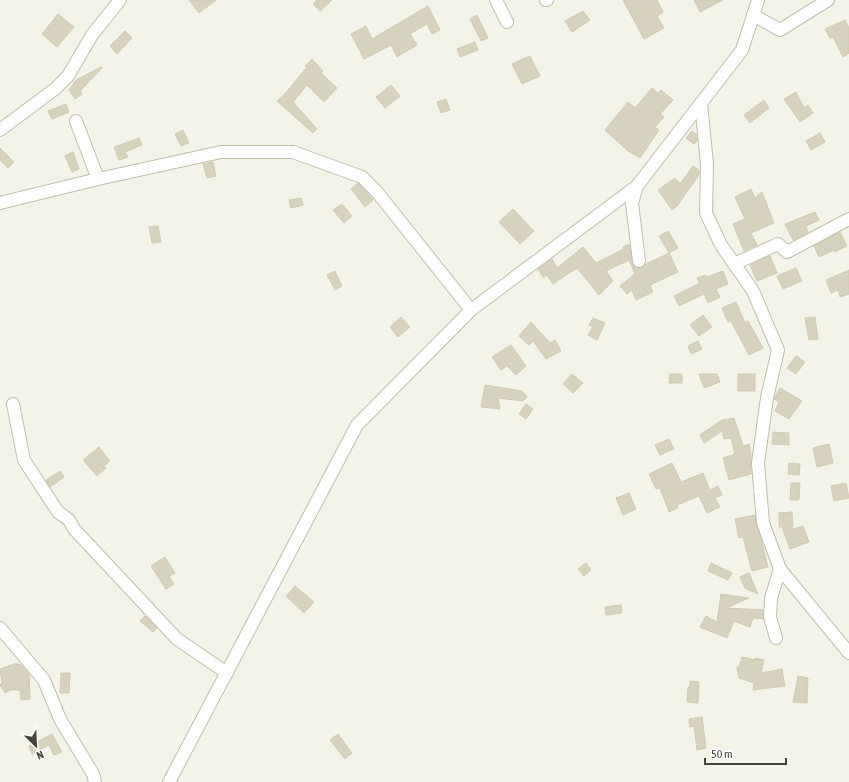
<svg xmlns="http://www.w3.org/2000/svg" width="849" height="782" font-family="'Asap Condensed',sans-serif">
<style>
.building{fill:#d6d2bd;stroke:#d0ccb1}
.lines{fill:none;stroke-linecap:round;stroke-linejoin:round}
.minor-casing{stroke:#c0beab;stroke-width:14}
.minor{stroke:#fff;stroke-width:12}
</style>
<rect width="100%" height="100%" fill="#f4f3e8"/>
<g class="building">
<polygon points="189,0 216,0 199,13"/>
<polygon points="317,0 332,0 320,11 313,4"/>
<polygon points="623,0 657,0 663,12 657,16 664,28 644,39"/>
<polygon points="694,0 723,0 700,12"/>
<polygon points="428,6 440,30 432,34 427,24 410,34 417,45 397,57 391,45 364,59 351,34 366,26 372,39"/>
<polygon points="583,11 590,20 572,32 565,21"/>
<polygon points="58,14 74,27 57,47 42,34"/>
<polygon points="477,15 488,38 481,41 470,19"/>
<polygon points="845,20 849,28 849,53 843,57 833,37 830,38 825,29"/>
<polygon points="125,31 132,38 117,54 110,46"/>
<polygon points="475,42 478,50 460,57 457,49"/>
<polygon points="530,56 540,76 522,84 512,64"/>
<polygon points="312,59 323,71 321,73 337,88 324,102 307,85 293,102 317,129 313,133 277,101 285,94 307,67 305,66"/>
<polygon points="101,67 102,68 80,91 82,94 75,99 69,90 76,80"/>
<polygon points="391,85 400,96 385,108 376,97"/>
<polygon points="652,88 658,93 661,90 673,100 660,114 664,117 655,127 659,130 640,158 628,151 605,130 628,102 635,108"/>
<polygon points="796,92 804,108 808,105 813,113 800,122 784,99"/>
<polygon points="446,99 450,110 441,113 437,102"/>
<polygon points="764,100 769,108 750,123 744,115"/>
<polygon points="66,104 69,112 52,119 48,111"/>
<polygon points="183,130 189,143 181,146 175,134"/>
<polygon points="692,131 697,135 697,141 694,144 686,138"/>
<polygon points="820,133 825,142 811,150 806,141"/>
<polygon points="139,138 142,145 125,152 128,157 119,160 114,147"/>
<polygon points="0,148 14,162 8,168 0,160"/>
<polygon points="73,152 79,169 72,172 65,156"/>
<polygon points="213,162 216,176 207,178 203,164"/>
<polygon points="693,166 699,170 699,175 677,206 672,210 658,190 675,178 680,184"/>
<polygon points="358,183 373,200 365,207 351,189"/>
<polygon points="751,189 755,198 762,192 774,223 751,233 757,245 744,251 733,224 745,219 735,197"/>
<polygon points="301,198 303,205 291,208 289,200"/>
<polygon points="342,204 352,216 344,223 333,210"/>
<polygon points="513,209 534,231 520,244 499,222"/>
<polygon points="815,212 819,220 806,226 808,232 793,240 785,224"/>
<polygon points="158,226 161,242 152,243 149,227"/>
<polygon points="668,231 678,248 669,253 678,272 650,285 653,292 636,300 632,290 627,294 620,286 635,274 629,260 606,271 613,281 599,295 577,268 553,284 547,275 543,277 538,269 552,259 557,268 583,247 596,263 624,249 623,247 629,244 633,265 640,268 646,264 669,253 659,236"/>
<polygon points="840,232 847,246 835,252 834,250 819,257 814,246"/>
<polygon points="770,256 777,273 757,281 750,265"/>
<polygon points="796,268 802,281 783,289 777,276"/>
<polygon points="849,270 849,294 840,297 838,290 831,293 826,280"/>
<polygon points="335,271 342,286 335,290 327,275"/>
<polygon points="723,271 728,284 716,289 720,297 708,303 704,294 679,306 674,296 700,283 697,278 706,275 707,277"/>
<polygon points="736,302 745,323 748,321 763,348 749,355 731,321 728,322 722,308"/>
<polygon points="703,315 712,327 699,336 690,325"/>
<polygon points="401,317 410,327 398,337 390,327"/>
<polygon points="815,317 818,339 809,340 805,318"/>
<polygon points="593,318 605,323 597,340 588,335 593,327 589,325"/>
<polygon points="531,322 550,343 555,340 561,351 546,359 533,341 529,345 519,336"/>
<polygon points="698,341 702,349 691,354 688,346"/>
<polygon points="511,345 526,366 516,375 507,366 501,370 492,357"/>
<polygon points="796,356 805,362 796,374 787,368"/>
<polygon points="572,374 583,383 573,393 563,384"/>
<polygon points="670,374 682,374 682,383 669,383"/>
<polygon points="699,374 717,374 720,382 704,388"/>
<rect x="738" y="374" width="17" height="17"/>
<polygon points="485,385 522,391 527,397 523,401 498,398 500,409 481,407"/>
<polygon points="780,388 802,401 789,419 775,411 779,402 774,399"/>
<polygon points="526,404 533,409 526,419 519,414"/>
<polygon points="734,418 743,446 749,444 751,456 751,474 729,480 723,458 735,454 731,438 724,439 722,431 704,443 700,435 722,420"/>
<polygon points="773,432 789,433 789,445 772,444"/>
<polygon points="669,439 674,449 660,455 655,445"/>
<polygon points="829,444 833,463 817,467 813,448"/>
<polygon points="99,447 110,461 104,466 106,468 97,476 83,460"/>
<polygon points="672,463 681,482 703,473 710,490 718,486 722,495 715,498 720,507 707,513 699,496 677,505 678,508 669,512 660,488 656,489 649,474"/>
<polygon points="789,463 800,464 799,475 788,474"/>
<polygon points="60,471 64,477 50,487 46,480"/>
<polygon points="791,483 800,483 799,500 790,500"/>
<polygon points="846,483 849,498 834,501 831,486"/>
<polygon points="629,493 636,509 623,515 616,498"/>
<polygon points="792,512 793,529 803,526 809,542 790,549 782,527 779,527 779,513"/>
<polygon points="755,515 768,567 752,571 743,537 739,538 735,519"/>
<polygon points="165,557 175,573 169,576 174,584 166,589 151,566"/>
<polygon points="586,563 591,570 584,576 578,569"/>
<polygon points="711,563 732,573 728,580 708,571"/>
<polygon points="749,573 758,594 745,588 740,577"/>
<polygon points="295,586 314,602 304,613 286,596"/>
<polygon points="721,594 749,598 726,608 763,610 763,619 753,618 750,627 734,621 727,638 700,627 706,616 717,622"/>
<polygon points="621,605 622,613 606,615 605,607"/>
<polygon points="145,616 157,628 153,632 140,621"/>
<polygon points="742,657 755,660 755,658 764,660 761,673 782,669 785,686 753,690 754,683 739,678 737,667 739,667"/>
<polygon points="14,664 20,664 29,674 30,699 21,700 20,690 10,690 5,693 0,685 2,683 0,669"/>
<polygon points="61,673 70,673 69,693 60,693"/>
<polygon points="798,676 808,678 807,703 793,702"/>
<polygon points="690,681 699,682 698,703 687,702 688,687 690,687"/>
<polygon points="702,717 706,748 697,750 694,726 690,727 689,719"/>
<polygon points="52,734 62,752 54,755 49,745 32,754 29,746"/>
<polygon points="338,734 352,753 345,759 330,740"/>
</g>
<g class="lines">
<g class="minor-casing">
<g id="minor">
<polyline points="496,0 507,22"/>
<polyline points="546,0 547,0"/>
<polyline points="753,15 780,30 828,0"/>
<polyline points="701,103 707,164 706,213 721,245 753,291 778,350 767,398 758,463 763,523 780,569 771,598 770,617 776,638"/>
<polyline points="76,121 98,179"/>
<polyline points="0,130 55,89 68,76 92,35 120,0"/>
<polyline points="637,186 632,203 639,261"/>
<polyline points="0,203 98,179 221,152 293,152 362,177 377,192 471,310"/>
<polyline points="734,264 778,244 787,252 849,219"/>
<polyline points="13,404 24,460 58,512 69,520 74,529 177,639 227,673"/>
<polyline points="780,569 849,653"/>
<polyline points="0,628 44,680 60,719 93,774 95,782"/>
<polyline points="169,782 357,425 471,310 637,186 742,50 758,0"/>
</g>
</g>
<use href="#minor" class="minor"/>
</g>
<g transform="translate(36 746) rotate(156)" stroke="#ffffff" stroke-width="3" paint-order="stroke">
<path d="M0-3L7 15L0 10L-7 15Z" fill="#474537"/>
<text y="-6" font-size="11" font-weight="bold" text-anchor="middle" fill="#474537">N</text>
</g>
<path d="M705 758v6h81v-6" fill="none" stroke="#474537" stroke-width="2"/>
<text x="711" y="758" font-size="12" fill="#474537" stroke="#ffffff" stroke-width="3" paint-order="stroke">50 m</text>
</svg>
